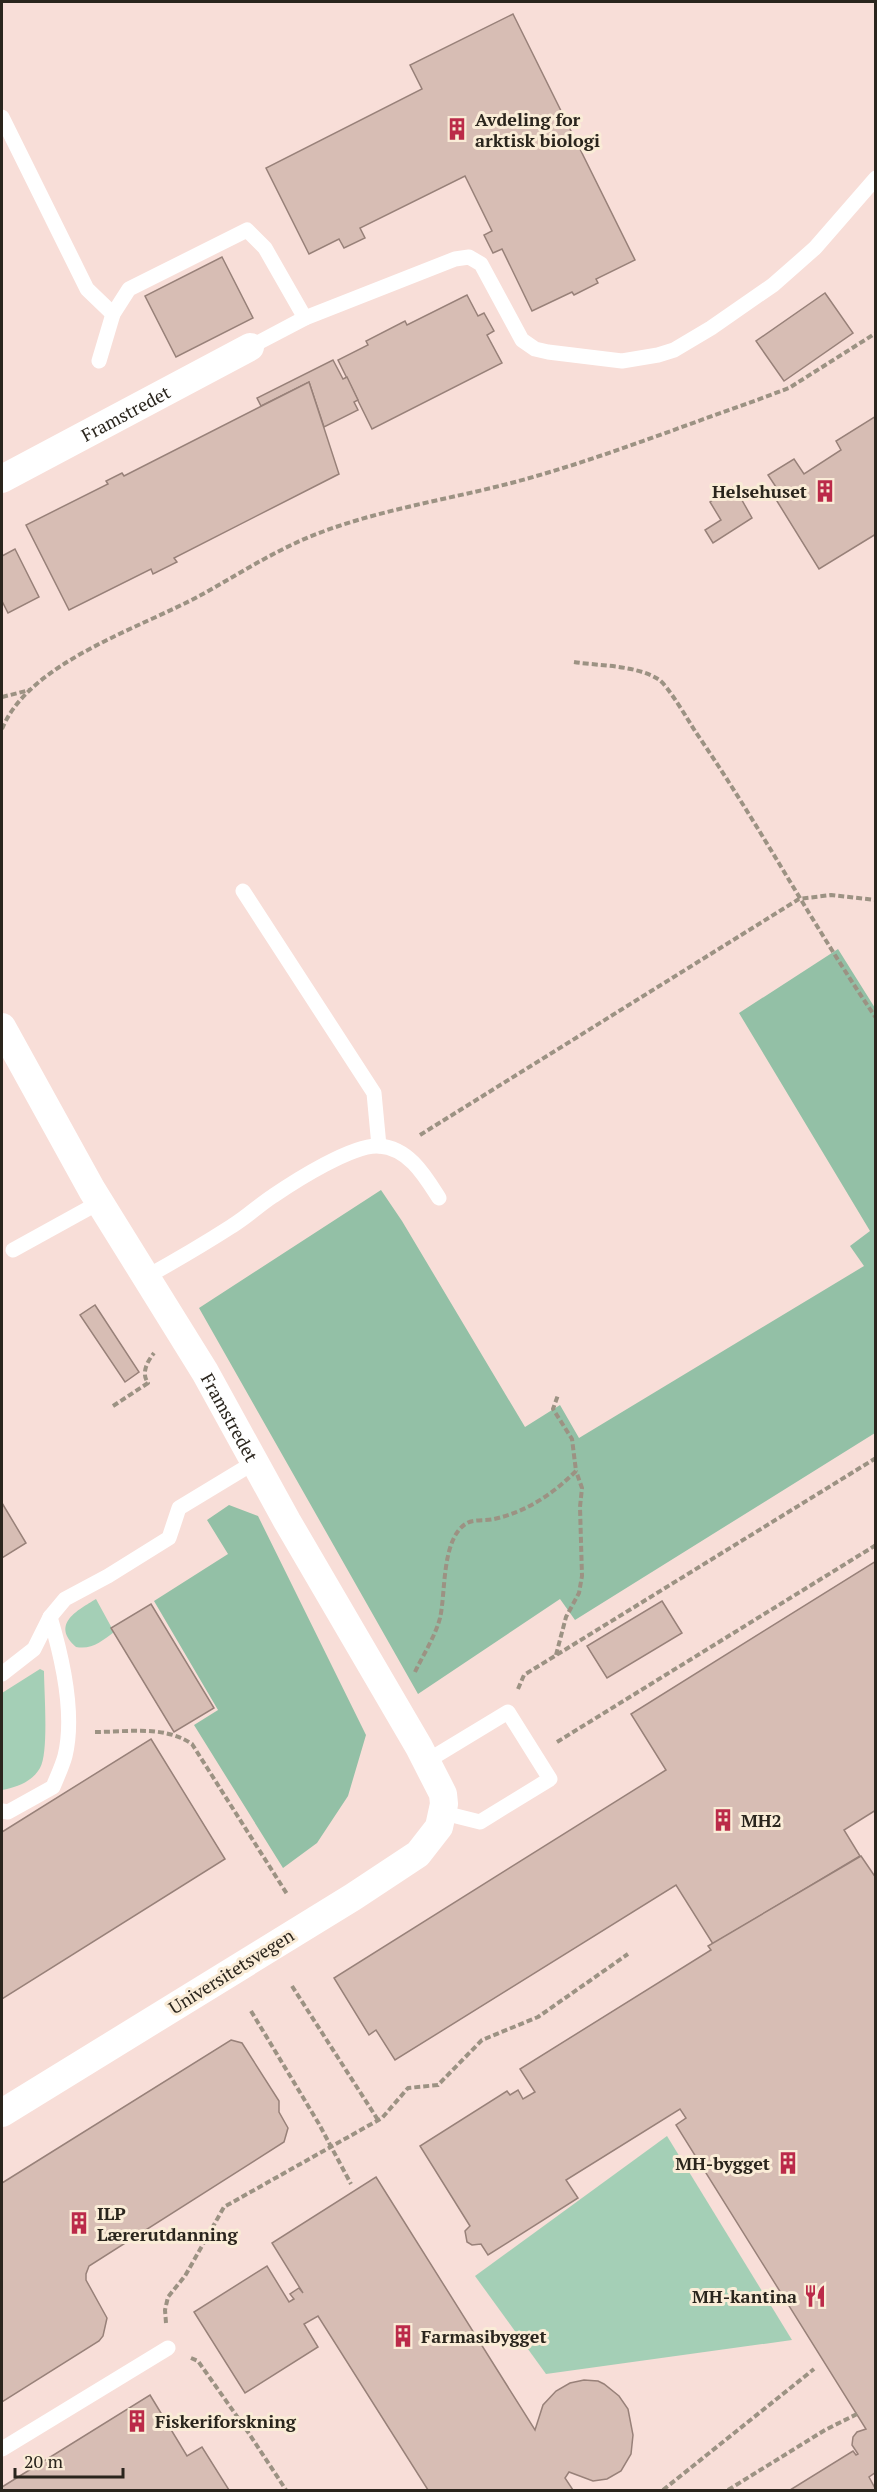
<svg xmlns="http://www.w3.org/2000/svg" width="877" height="2492" font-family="'PT Serif',serif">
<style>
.education{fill:#f8ded8}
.green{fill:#a4cfb6}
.forest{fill:#93c0a6}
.building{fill:#d7bdb4;stroke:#988179;stroke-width:1.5}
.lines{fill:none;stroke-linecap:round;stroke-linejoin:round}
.path{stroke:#9c9283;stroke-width:4;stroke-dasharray:6 3;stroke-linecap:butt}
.lane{stroke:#fff;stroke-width:15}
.street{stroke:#fff;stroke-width:28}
.labels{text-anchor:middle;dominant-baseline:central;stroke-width:6;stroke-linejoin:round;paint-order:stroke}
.poi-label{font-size:18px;font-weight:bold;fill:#2a251d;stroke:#faecd7;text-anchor:start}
.street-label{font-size:18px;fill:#2a251d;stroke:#faecd7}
</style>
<rect width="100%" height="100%" fill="#faecd7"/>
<rect class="education" x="2" y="2" width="873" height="2488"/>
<g class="green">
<path d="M 96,1599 L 114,1632 C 102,1641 92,1650 76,1647 C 50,1624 78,1610 96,1599 Z"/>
<path d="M 40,1669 L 44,1671 C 44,1691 49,1753 40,1768 C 32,1782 17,1787 2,1790 L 2,1693 Z"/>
<polygon points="667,2136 792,2340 546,2374 475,2276"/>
</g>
<g class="forest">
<polygon points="838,949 875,1008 875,1433 575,1620 560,1599 418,1694 199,1308 381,1190 402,1221 525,1427 560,1405 579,1438 864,1266 850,1246 870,1231 739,1013"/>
<polygon points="229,1505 258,1516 366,1735 348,1796 317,1843 283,1868 194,1725 218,1710 154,1601 228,1554 207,1520"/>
</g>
<g class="building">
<polygon points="513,14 635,260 596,279 598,283 574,295 572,292 532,311 502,249 493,253 484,235 492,231 465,176 360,228 365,238 344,248 339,239 309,254 266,168 422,89 410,65"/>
<polygon points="222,257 253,318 176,357 145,296"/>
<polygon points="825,293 853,333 784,381 756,341"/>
<polygon points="467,295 478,316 484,313 494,331 487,335 502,363 372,429 338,360 368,345 366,341 405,321 407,325"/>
<polygon points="333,360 343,379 347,377 358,400 354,402 358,410 324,427 309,382 261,406 257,398"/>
<polygon points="309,382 339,474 174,558 177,562 153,574 151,569 69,610 26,525 108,484 106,481 122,473 124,476"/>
<polygon points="876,416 876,534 819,569 772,493 778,490 768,475 794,459 804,474 841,450 836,441"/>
<polygon points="734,486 752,518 713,543 705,530 721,520 710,502"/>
<polygon points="15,549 39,597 8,613 2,601 2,556"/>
<polygon points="95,1305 139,1372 125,1382 80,1315"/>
<polygon points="2,1503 26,1543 2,1558"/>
<polygon points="876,1561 876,1810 844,1830 860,1856 713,1944 676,1885 395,2060 376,2030 369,2035 334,1978 666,1770 631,1714"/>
<polygon points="662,1601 682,1633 607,1678 587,1646"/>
<polygon points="151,1604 214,1708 174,1732 111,1628"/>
<polygon points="151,1739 225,1859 2,1999 2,1832"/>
<polygon points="861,1856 876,1878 876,2472 869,2477 876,2490 790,2490 853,2451 856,2455 858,2454 852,2445 853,2437 857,2432 866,2429 676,2125 686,2118 680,2109 566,2180 578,2198 488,2255 481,2244 472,2245 467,2242 465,2231 470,2226 420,2146 507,2091 510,2095 518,2090 523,2099 535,2092 520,2069 711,1950 708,1946"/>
<polygon points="231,2040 242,2043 279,2101 279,2112 288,2128 284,2142 89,2266 86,2274 86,2280 107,2318 103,2336 99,2341 2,2402 2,2183"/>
<polygon points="376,2177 535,2430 543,2405 556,2391 570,2383 584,2380 598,2381 604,2384 619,2396 628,2409 633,2435 631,2454 621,2471 607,2479 593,2481 569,2472 565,2478 573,2490 428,2490 318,2316 304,2324 318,2347 245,2393 194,2312 267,2266 289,2302 294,2299 290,2294 299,2288 303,2293 272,2243"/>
<polygon points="150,2395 187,2456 202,2447 229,2490 2,2490 2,2487"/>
</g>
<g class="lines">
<g class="path">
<path d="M 574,662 C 600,666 635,665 658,679 C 667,684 688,720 695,731 C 759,824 812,924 876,1018"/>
<polyline points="2,697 30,690"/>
<path d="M 2,729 C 29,662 141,628 201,595 C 237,575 271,553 309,537 C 375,510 447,500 515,482 C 597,460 677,428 757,400 L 789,388 L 876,333"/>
<polyline points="420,1135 799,899 831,895 876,900"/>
<path d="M 113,1406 L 148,1383 C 141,1373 147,1362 154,1353"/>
<polyline points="556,1655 566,1617 579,1593 582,1576 580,1507 582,1488 576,1471"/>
<path d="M 415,1672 C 423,1655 435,1637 440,1618 C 446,1593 441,1538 467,1523 C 474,1519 486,1521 494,1519 C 526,1512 553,1494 576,1471 L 572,1439 L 553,1409 L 558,1395"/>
<polyline points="518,1689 524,1675 876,1458"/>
<path d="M 95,1732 C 128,1732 164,1725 192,1744 L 287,1894"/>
<polyline points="557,1742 876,1545"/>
<polyline points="292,1986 378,2120"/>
<polyline points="251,2011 319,2124 351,2184"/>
<polyline points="166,2323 165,2310 168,2297 185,2276 224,2207 382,2118 408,2088 438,2085 482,2040 538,2017 628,1954"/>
<polyline points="191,2358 198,2361 248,2432 286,2490"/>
<polyline points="663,2490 814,2369"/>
<polyline points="728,2490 825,2430 857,2414"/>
</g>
<g class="lane">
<polyline points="2,117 87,289 113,314"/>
<polyline points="250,347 305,318 455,259 469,257 481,264 522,340 535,349 548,352 622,361 658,355 674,350 711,328 773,285 815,248 876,178"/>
<polyline points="99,361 113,314 129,289 247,230 265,248 305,318"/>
<polyline points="243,891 374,1093 379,1146"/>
<polyline points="13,1250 100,1202"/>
<path d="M 146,1277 C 175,1261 204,1244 232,1226 C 247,1217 259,1205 273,1196 C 295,1181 353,1144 379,1146 C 409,1148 425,1176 439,1198"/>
<polyline points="2,1674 34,1649 50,1617 65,1599 108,1576 169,1538 179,1508 255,1462"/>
<polyline points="427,1761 508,1712 550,1779 480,1822 444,1813"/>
<path d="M 2,1811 L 8,1812 L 53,1787 C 57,1777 62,1767 65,1756 C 75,1715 62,1657 50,1617"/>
<polyline points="2,2449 168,2348"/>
</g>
<g class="street">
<path id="s1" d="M 2,479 L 250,347"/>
<path id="s2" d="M 2,1027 L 92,1190 L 205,1372 L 287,1521 L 419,1747 L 443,1794 L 444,1804 L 439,1827 L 418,1854 L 353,1897 L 2,2113"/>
</g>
</g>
<defs>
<g id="building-bare" transform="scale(1.8)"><path d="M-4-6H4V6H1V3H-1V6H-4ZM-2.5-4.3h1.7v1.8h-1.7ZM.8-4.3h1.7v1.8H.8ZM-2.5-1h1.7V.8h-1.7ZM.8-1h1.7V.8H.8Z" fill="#bb2a49" stroke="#faecd7" stroke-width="2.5" paint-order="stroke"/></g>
<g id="restaurant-bare" transform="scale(1.8)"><path d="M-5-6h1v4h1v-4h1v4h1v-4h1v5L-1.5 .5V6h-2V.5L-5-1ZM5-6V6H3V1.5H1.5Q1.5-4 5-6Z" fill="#bb2a49" stroke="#faecd7" stroke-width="2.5" paint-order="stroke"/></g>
</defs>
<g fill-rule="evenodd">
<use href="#building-bare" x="457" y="129"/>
<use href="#building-bare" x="825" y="491"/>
<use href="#building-bare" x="723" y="1820"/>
<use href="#building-bare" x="788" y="2163"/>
<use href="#building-bare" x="79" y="2223"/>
<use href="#restaurant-bare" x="815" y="2296"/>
<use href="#building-bare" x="403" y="2336"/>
<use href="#building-bare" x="137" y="2421"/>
</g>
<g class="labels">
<g class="poi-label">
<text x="475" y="119">Avdeling for<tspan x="475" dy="21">arktisk biologi</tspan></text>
<text x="807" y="491" text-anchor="end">Helsehuset</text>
<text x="741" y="1820">MH2</text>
<text x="770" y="2163" text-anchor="end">MH-bygget</text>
<text x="97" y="2213">ILP<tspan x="97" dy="21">Lærerutdanning</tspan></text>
<text x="797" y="2296" text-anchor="end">MH-kantina</text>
<text x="421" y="2336">Farmasibygget</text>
<text x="155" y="2421">Fiskeriforskning</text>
</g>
<g class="street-label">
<text stroke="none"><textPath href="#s1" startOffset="140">Framstredet</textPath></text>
<text stroke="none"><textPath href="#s2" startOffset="452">Framstredet</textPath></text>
<text transform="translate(231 1971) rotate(-32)">Universitetsvegen</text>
</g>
</g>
<rect width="877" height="2492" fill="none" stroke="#2a251d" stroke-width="6"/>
<path d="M15 2468v9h108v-9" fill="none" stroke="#2a251d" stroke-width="3"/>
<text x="24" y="2468" font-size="18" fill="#2a251d" stroke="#faecd7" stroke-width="4.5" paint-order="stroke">20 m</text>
</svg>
